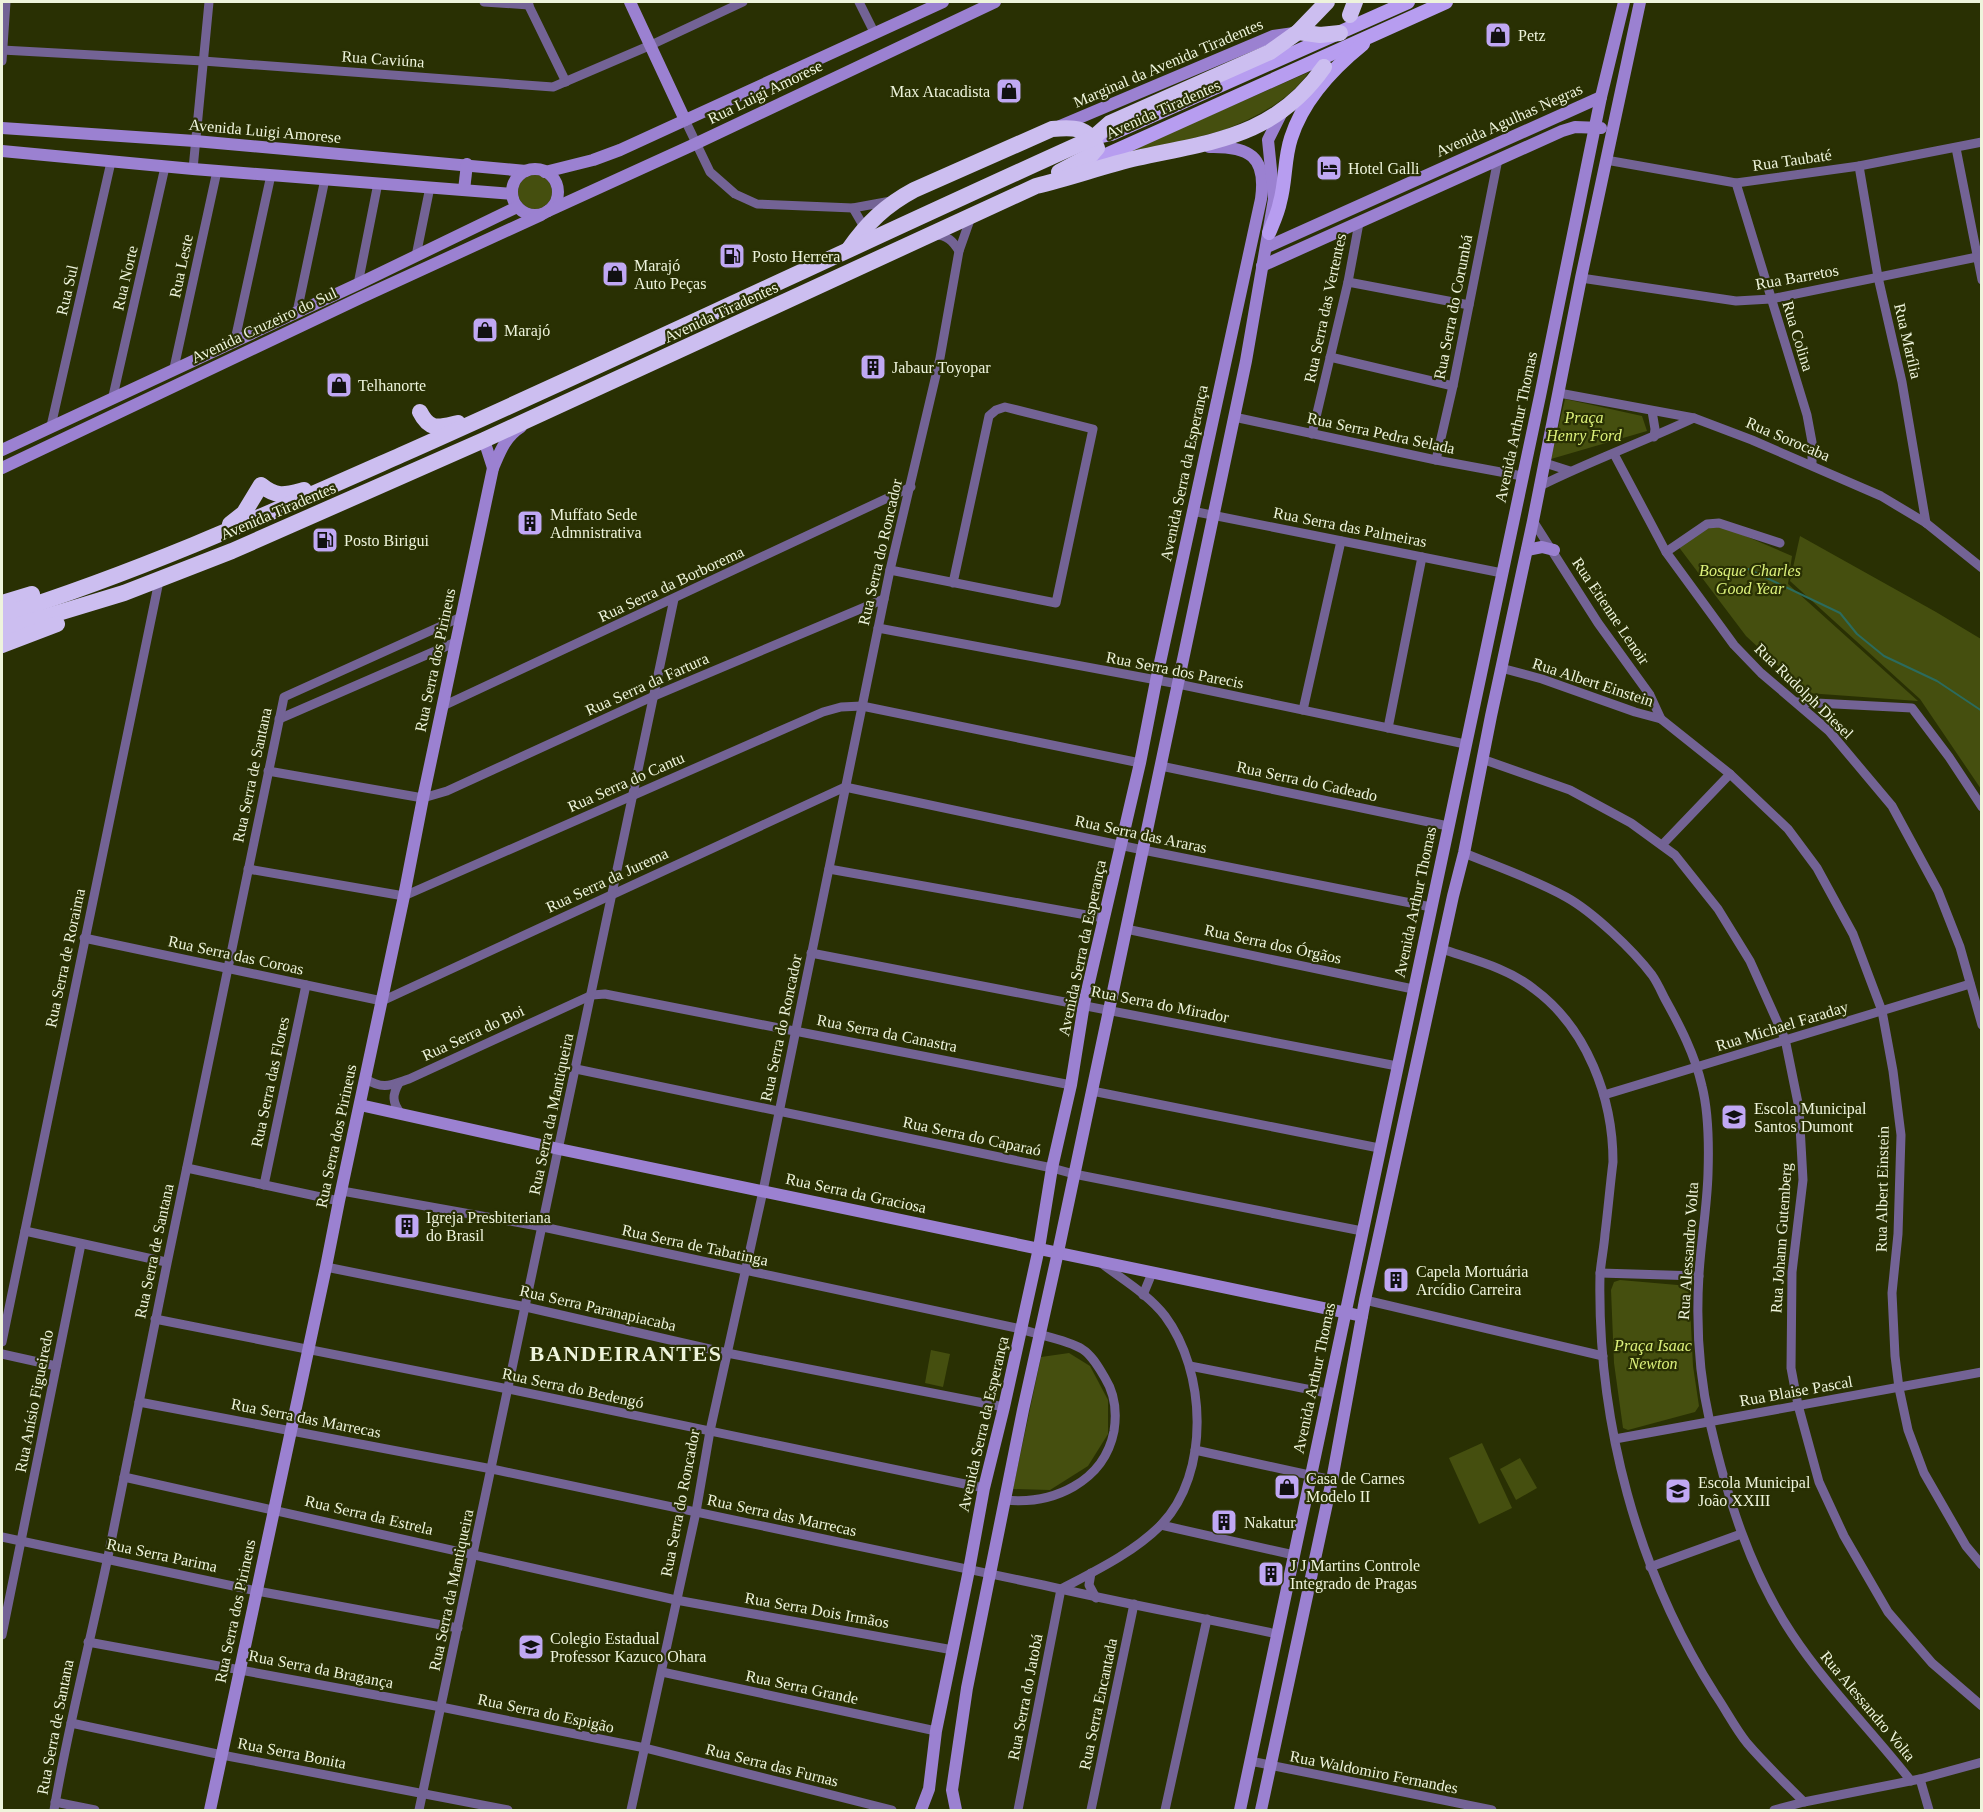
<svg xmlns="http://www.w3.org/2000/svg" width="1983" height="1812" font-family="'Times New Roman',serif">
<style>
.green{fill:#454f0f}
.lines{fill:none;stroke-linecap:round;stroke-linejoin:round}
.stream{stroke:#2b6b5e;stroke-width:2}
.street{stroke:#736395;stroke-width:9}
.secondary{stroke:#9b81d1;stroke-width:12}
.primary{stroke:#b79df0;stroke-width:14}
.highway{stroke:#ccbef0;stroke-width:16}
.labels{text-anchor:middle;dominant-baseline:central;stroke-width:4.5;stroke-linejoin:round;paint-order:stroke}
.poi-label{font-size:16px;fill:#eef4dc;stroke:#293003;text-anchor:start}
.street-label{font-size:16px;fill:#eef4dc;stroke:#293003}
.park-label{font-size:16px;font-style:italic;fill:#dcf17b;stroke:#293003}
.district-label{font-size:22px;font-weight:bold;letter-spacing:1.5px;fill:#eef4dc;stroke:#293003}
</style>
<rect width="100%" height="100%" fill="#293003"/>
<g class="green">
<path d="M 1309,72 C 1290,100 1255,118 1224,130 L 1104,162 Z"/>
<circle cx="535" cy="192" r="17"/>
<polygon points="1565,399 1642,416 1647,431 1551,459"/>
<polygon points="1722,526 1792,556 1788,584 1918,701 1807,693 1746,636 1678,546 1707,527"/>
<polygon points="1800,536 1936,612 1981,639 1981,789 1920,699 1790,581"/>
<polygon points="1620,1280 1689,1286 1693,1366 1699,1406 1695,1412 1628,1430 1623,1428 1614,1363 1611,1290 1614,1282"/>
<polygon points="931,1350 950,1354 943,1387 925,1383"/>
<polygon points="1069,1353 1090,1366 1108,1400 1108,1434 1088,1466 1050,1490 1013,1489 1041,1357"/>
<polygon points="1482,1443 1512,1508 1479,1524 1449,1458"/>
<polygon points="1520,1458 1537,1488 1516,1500 1500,1469"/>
</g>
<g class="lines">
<polyline class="stream" points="1748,569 1840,613 1857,634 1884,656 1937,681 1982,711"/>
<g class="street">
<polyline points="484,2 529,5"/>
<polyline points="527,2 566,82"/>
<polyline points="859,2 875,34"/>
<polyline points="2,50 203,61 553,87 651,45 743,2"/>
<polyline points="2,61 6,2"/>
<polyline points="685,120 710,172 735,194 757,204 853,208 891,201"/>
<polyline points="1956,148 1982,280"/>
<polyline points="1606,160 1736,183 1859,166 1982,142"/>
<polyline points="1859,166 1878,277 1902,382 1926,523"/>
<polyline points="193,169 209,2"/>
<polyline points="1736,183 1807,415 1812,442 1812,465"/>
<polyline points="853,208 864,227"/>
<path d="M 935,235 C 947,235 953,241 959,251"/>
<polyline points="416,256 430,187"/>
<polyline points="1581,278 1736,301 1771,299 1982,256"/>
<polyline points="1348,282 1469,305"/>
<polyline points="358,284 378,183"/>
<polyline points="297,312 325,179"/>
<polyline points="235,340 271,175"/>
<polyline points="1330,357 1453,386"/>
<polyline points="174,368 217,171"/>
<polyline points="1559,393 1694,418 1752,440 1881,496 1926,523 1982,568"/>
<polyline points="113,396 165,167"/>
<polyline points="1652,411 1655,429 1654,437"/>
<polyline points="1234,417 1436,460 1522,476"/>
<polyline points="51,426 111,162"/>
<polyline points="1312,434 1348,282 1359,223"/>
<polyline points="1614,454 1666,552 1734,645 1761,673 1829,731 1892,806 1938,891 1960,947 1982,1025"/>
<polyline points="1436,460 1453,386 1498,159"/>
<polyline points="1545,463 1570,471"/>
<path d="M 1540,486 C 1590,461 1643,442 1694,418"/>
<polyline points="1192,511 1502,573"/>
<polyline points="1533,521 1598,623 1650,695 1661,719"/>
<polyline points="1666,552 1707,524 1719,523 1780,543"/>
<polyline points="890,570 1056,603 1093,429 1005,407 996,410 989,416 953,583"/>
<polyline points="878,628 1178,684 1465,744"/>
<polyline points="1501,668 1542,679 1635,712 1661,719 1730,774 1788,829 1817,868 1853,934 1882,1011 1893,1071 1901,1135 1898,1234 1892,1293 1895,1356 1899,1388 1908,1430 1924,1473 1966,1546 1982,1565"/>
<polyline points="1797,702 1912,708 1949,757 1982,807"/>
<polyline points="443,706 911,487"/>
<polyline points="1303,710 1341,541"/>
<polyline points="279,719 456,642"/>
<polyline points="1388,728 1422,557"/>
<polyline points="1482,759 1570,790 1631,823 1675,855 1718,909 1750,961 1785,1039 1799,1108 1803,1180 1792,1272 1791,1368 1798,1405 1819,1482 1844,1536 1888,1612 1932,1663 1982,1706"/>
<polyline points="1161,766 1448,826"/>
<polyline points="268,771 423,798 447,791 654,696 884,599"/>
<polyline points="1662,845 1730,774"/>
<path d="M 1464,853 C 1498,867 1534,879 1566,897 C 1593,912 1633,950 1652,975 C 1657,982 1661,991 1665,999 C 1680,1026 1695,1055 1702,1086 C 1709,1114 1709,1145 1708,1174 C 1707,1207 1701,1241 1699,1274 C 1696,1323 1699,1375 1710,1423 C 1727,1497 1750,1571 1792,1634 C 1827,1687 1872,1731 1911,1781"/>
<polyline points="248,869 404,896 823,712 841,707 862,706 1140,763"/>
<polyline points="829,869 1103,918"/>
<polyline points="1126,929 1413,989"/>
<polyline points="84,938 382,1001 845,787 1143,850 1431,907"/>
<path d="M 1442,949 C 1474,960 1508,968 1534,989 C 1587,1028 1613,1098 1613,1162 C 1610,1186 1608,1210 1605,1234 C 1604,1248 1601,1261 1600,1275 C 1597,1421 1637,1571 1715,1694 C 1726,1710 1735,1728 1747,1743 C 1765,1764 1785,1783 1804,1802"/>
<polyline points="811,953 1397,1066"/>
<polyline points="576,1069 1052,1168 1074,1174 1362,1231"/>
<path d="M 366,1079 C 383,1090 391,1085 409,1079 L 592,995 L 605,994 L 1071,1085"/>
<path d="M 399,1083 C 392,1095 392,1102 401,1114"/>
<polyline points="1092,1091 1379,1148"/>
<polyline points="1604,1095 1970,984"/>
<polyline points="187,1168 339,1201"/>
<polyline points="264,1185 306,985"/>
<path d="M 342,1191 L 543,1227 L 1021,1329 C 1038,1335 1068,1340 1082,1349 C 1092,1355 1099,1368 1105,1378 C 1115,1394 1117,1412 1114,1431 C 1104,1482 1053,1505 1005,1500"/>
<polyline points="25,1231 166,1262"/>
<polyline points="326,1267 526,1307 727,1353 1004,1407"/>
<polyline points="1600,1273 1699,1276"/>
<polyline points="1143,1295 1152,1273"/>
<polyline points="1365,1300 1603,1356"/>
<polyline points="155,1319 508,1389 984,1488"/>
<polyline points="2,1342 159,581"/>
<polyline points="2,1354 56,1366"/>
<polyline points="1190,1366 1327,1393"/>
<path d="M 139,1402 L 492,1469 L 1043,1585 C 1120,1603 1199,1617 1277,1634"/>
<polyline points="1615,1439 1982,1372"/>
<polyline points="1195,1450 1332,1480"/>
<polyline points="124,1477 676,1600 953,1650"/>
<polyline points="1161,1525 1294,1555"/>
<polyline points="2,1537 257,1591 458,1628"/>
<polyline points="1650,1567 1741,1534"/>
<polyline points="1091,1573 1089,1585 1096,1598"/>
<polyline points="2,1635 81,1244"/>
<polyline points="88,1642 441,1707 645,1748 892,1810"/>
<polyline points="662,1672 936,1731"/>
<polyline points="71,1723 222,1755 508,1810"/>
<polyline points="1250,1761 1492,1810"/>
<polyline points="1920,1779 1929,1810"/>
<polyline points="55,1802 95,1810"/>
<path d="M 54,1810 C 69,1720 93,1632 111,1542 C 167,1260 225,979 284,697 L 461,617"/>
<polyline points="419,1810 674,599"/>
<polyline points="631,1810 696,1512 710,1431 763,1191 890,570 940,358 959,251 971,217"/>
<path d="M 1018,1810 L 1061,1589 C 1095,1571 1133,1553 1161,1525 C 1211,1473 1206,1371 1165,1316 C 1149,1295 1122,1279 1101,1263"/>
<polyline points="1091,1810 1134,1604"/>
<polyline points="1165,1810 1207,1619"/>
<polyline points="1774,1810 1804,1802 1920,1779 1982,1762"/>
</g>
<g class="secondary">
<polyline points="630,2 685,120"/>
<polyline points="1060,126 1273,36 1294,33"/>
<polyline points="2,128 195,141 526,171"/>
<polyline points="2,151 193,169 512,194"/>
<circle cx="535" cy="192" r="23"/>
<polyline points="545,172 593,160 620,150 943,2"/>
<polyline points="464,190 467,164"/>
<polyline points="548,211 695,144 995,2"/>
<polyline points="1267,247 1601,97"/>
<polyline points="1262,266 1562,131 1575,127 1601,128"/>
<polyline points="484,440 493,468"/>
<polyline points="2,450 358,284 517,207"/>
<polyline points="2,468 360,298 541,215"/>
<polyline points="1527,550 1542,547 1554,550"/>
<polyline points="360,1105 559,1149 1362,1316"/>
<path d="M 210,1810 L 326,1267 L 339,1201 L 404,896 L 423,798 L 493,468 C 500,452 505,437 521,427"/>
<path d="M 921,1810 L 929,1789 L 936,1731 L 969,1570 L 984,1488 L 1004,1407 L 1039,1248 L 1052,1168 L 1071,1085 L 1084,1004 L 1140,763 L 1156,681 L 1261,199 C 1267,156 1249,146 1209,147"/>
<polyline points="956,1810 952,1790 967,1688 1023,1410 1058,1252 1246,361 1274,199 1268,140 1282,112"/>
<polyline points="1240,1810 1540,396 1601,97 1624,2"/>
<polyline points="1261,1810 1332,1480 1365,1300 1453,896 1464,853 1491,716 1533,521 1581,278 1640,2"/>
</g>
<g class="primary">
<polyline points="1093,138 1111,134 1408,2"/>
<polyline points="1084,165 1446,2"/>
<path d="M 1269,233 C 1273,223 1278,213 1280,202 C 1286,181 1284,159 1291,138 C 1303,100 1332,69 1363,44"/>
</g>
<g class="highway">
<polyline points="1350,15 1355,2"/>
<polyline points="1298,32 1320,35 1340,33"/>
<path d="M 849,249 C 867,223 886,205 914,190 L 1052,129 C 1072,127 1088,126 1097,148 L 1091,155 L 1059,172"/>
<path d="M 420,412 C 430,432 440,427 458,423"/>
<path d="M 230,524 L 244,513 L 261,485 C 277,498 285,495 304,490"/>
<polyline points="2,603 32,594"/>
<path d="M 2,615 C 139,572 270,513 401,455 C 633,352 862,242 1093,138 L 1110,123 L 1270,52 L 1298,32 L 1327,2"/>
<path d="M 2,630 L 124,593 L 232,551 L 484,440 L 1036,186 C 1070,178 1103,166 1137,158 C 1214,141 1275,137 1324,67"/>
<polyline points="2,645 57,624"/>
</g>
</g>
<defs>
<g id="shop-square" transform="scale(1.35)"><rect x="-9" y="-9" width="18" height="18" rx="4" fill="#c0a8f4" stroke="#293003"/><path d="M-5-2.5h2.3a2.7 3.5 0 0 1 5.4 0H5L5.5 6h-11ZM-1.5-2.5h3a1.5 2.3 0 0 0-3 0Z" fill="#111"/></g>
<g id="hotel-square" transform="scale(1.35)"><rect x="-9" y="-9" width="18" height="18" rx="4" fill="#c0a8f4" stroke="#293003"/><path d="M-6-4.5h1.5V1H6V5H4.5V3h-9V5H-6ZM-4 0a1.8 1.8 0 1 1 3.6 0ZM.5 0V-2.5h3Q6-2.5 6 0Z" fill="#111"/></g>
<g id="fuel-square" transform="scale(1.35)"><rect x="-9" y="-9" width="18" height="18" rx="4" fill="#c0a8f4" stroke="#293003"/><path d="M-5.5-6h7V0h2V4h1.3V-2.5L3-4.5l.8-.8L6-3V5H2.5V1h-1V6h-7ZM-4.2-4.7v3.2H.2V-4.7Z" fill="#111"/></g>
<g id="building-square" transform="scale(1.35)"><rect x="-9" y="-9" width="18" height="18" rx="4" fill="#c0a8f4" stroke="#293003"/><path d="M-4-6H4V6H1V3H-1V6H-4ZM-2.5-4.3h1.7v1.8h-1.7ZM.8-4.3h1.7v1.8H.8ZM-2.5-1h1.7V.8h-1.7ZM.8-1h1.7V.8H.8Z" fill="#111"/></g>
<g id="school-square" transform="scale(1.35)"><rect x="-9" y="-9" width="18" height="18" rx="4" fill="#c0a8f4" stroke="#293003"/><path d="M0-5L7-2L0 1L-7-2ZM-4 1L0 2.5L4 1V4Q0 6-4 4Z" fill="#111"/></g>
</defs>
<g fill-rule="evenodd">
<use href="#shop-square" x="1498" y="35"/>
<use href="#shop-square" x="1009" y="91"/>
<use href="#hotel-square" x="1329" y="168"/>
<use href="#fuel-square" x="732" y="256"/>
<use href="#shop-square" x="615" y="274"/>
<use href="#shop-square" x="485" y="330"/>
<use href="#building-square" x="873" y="367"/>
<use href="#shop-square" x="339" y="385"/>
<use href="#building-square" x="530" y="523"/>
<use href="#fuel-square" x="325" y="540"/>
<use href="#school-square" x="1734" y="1117"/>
<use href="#building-square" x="407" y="1226"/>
<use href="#building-square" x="1396" y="1280"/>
<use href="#shop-square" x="1287" y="1487"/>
<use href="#school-square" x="1678" y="1491"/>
<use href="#building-square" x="1224" y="1522"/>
<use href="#building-square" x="1271" y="1574"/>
<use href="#school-square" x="531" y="1647"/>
</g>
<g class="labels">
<g class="poi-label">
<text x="1518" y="35">Petz</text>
<text x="990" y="91" text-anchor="end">Max Atacadista</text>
<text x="1348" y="168">Hotel Galli</text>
<text x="752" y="256">Posto Herrera</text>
<text x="634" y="265">Marajó<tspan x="634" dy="18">Auto Peças</tspan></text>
<text x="504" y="330">Marajó</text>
<text x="892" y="367">Jabaur Toyopar</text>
<text x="358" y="385">Telhanorte</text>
<text x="550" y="514">Muffato Sede<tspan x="550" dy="18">Admnistrativa</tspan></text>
<text x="344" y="540">Posto Birigui</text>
<text x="1754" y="1108">Escola Municipal<tspan x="1754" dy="18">Santos Dumont</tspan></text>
<text x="426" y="1217">Igreja Presbiteriana<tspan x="426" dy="18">do Brasil</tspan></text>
<text x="1416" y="1271">Capela Mortuária<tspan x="1416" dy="18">Arcídio Carreira</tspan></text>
<text x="1306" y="1478">Casa de Carnes<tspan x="1306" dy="18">Modelo II</tspan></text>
<text x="1698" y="1482">Escola Municipal<tspan x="1698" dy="18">João XXIII</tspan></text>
<text x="1244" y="1522">Nakatur</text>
<text x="1290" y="1565">J J Martins Controle<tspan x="1290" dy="18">Integrado de Pragas</tspan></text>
<text x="550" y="1638">Colegio Estadual<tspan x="550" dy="18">Professor Kazuco Ohara</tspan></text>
</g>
<g class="street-label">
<text transform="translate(383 59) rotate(4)">Rua Caviúna</text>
<text transform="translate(1168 63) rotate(-23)">Marginal da Avenida Tiradentes</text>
<text transform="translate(765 92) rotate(-26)">Rua Luigi Amorese</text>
<text transform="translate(1163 109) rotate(-24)">Avenida Tiradentes</text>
<text transform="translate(1509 120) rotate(-24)">Avenida Agulhas Negras</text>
<text transform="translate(265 131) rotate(5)">Avenida Luigi Amorese</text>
<text transform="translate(1792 160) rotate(-8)">Rua Taubaté</text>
<text transform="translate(181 266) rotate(-78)">Rua Leste</text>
<text transform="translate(1797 277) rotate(-10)">Rua Barretos</text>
<text transform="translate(125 278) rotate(-77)">Rua Norte</text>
<text transform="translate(67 290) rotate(-77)">Rua Sul</text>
<text transform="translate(1453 307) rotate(-79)">Rua Serra do Corumbá</text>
<text transform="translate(1325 308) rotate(-78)">Rua Serra das Vertentes</text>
<text transform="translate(721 312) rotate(-25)">Avenida Tiradentes</text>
<text transform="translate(264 325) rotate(-25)">Avenida Cruzeiro do Sul</text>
<text transform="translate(1798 336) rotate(73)">Rua Colina</text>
<text transform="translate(1908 341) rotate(77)">Rua Marília</text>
<text transform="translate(1516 427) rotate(-78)">Avenida Arthur Thomas</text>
<text transform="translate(1381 433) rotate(12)">Rua Serra Pedra Selada</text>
<text transform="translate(1788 439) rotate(23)">Rua Sorocaba</text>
<text transform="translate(1184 473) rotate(-78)">Avenida Serra da Esperança</text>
<text transform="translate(278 511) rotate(-23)">Avenida Tiradentes</text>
<text transform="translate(1350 527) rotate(11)">Rua Serra das Palmeiras</text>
<text transform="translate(880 552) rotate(-77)">Rua Serra do Roncador</text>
<text transform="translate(671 584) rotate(-25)">Rua Serra da Borborema</text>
<text transform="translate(1611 611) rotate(56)">Rua Etienne Lenoir</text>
<text transform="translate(435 660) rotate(-78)">Rua Serra dos Pirineus</text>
<text transform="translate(1175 670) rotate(11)">Rua Serra dos Parecis</text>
<text transform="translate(1593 682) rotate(18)">Rua Albert Einstein</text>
<text transform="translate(647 684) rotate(-24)">Rua Serra da Fartura</text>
<text transform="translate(1804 691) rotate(44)">Rua Rudolph Diesel</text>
<text transform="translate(252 775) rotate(-78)">Rua Serra de Santana</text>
<text transform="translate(1307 781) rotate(12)">Rua Serra do Cadeado</text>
<text transform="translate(626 782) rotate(-24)">Rua Serra do Cantu</text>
<text transform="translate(1141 834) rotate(12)">Rua Serra das Araras</text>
<text transform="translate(607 880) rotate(-25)">Rua Serra da Jurema</text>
<text transform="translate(1415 902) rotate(-78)">Avenida Arthur Thomas</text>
<text transform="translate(1273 944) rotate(12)">Rua Serra dos Órgãos</text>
<text transform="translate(1082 948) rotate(-78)">Avenida Serra da Esperança</text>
<text transform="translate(236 955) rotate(12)">Rua Serra das Coroas</text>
<text transform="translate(65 958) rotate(-78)">Rua Serra de Roraima</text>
<text transform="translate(1160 1004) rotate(11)">Rua Serra do Mirador</text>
<text transform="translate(1782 1026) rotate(-17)">Rua Michael Faraday</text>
<text transform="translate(781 1028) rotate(-78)">Rua Serra do Roncador</text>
<text transform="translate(473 1033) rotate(-25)">Rua Serra do Boi</text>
<text transform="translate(887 1033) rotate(11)">Rua Serra da Canastra</text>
<text transform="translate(270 1082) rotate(-78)">Rua Serra das Flores</text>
<text transform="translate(551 1114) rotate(-78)">Rua Serra da Mantiqueira</text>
<text transform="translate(336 1136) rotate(-78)">Rua Serra dos Pirineus</text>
<text transform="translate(972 1136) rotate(12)">Rua Serra do Caparaó</text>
<text transform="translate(1882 1189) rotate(-89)">Rua Albert Einstein</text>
<text transform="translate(856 1193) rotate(12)">Rua Serra da Graciosa</text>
<text transform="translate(1781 1238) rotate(-86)">Rua Johann Gutemberg</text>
<text transform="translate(695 1245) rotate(12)">Rua Serra de Tabatinga</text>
<text transform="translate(154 1251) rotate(-78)">Rua Serra de Santana</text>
<text transform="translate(1688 1251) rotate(-86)">Rua Alessandro Volta</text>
<text transform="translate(598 1308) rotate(13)">Rua Serra Paranapiacaba</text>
<text transform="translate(1314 1378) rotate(-78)">Avenida Arthur Thomas</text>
<text transform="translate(573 1388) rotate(12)">Rua Serra do Bedengó</text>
<text transform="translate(1796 1391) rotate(-10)">Rua Blaise Pascal</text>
<text transform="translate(34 1401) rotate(-79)">Rua Anísio Figueiredo</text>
<text transform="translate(306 1418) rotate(11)">Rua Serra das Marrecas</text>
<text transform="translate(983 1424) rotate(-77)">Avenida Serra da Esperança</text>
<text transform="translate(680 1503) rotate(-79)">Rua Serra do Roncador</text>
<text transform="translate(369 1515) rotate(13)">Rua Serra da Estrela</text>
<text transform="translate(782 1515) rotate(12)">Rua Serra das Marrecas</text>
<text transform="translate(162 1555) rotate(12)">Rua Serra Parima</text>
<text transform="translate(451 1590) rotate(-78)">Rua Serra da Mantiqueira</text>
<text transform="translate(817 1610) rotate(10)">Rua Serra Dois Irmãos</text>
<text transform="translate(235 1611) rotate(-78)">Rua Serra dos Pirineus</text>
<text transform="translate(321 1669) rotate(11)">Rua Serra da Bragança</text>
<text transform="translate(802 1687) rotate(12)">Rua Serra Grande</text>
<text transform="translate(1025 1697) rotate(-79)">Rua Serra do Jatobá</text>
<text transform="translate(1098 1704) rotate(-78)">Rua Serra Encantada</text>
<text transform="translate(1868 1706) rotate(50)">Rua Alessandro Volta</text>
<text transform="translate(546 1713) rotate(12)">Rua Serra do Espigão</text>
<text transform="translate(55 1727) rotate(-79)">Rua Serra de Santana</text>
<text transform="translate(292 1753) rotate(11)">Rua Serra Bonita</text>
<text transform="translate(772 1765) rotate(14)">Rua Serra das Furnas</text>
<text transform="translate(1374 1772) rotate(11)">Rua Waldomiro Fernandes</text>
</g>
<g class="park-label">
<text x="1584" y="417">Praça<tspan x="1584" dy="18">Henry Ford</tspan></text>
<text x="1750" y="570">Bosque Charles<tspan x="1750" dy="18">Good Year</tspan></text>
<text x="1653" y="1345">Praça Isaac<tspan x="1653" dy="18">Newton</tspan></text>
</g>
<g class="district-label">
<text x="626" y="1353">BANDEIRANTES</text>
</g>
</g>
<rect width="1983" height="1812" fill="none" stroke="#eef4dc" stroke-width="6"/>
</svg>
